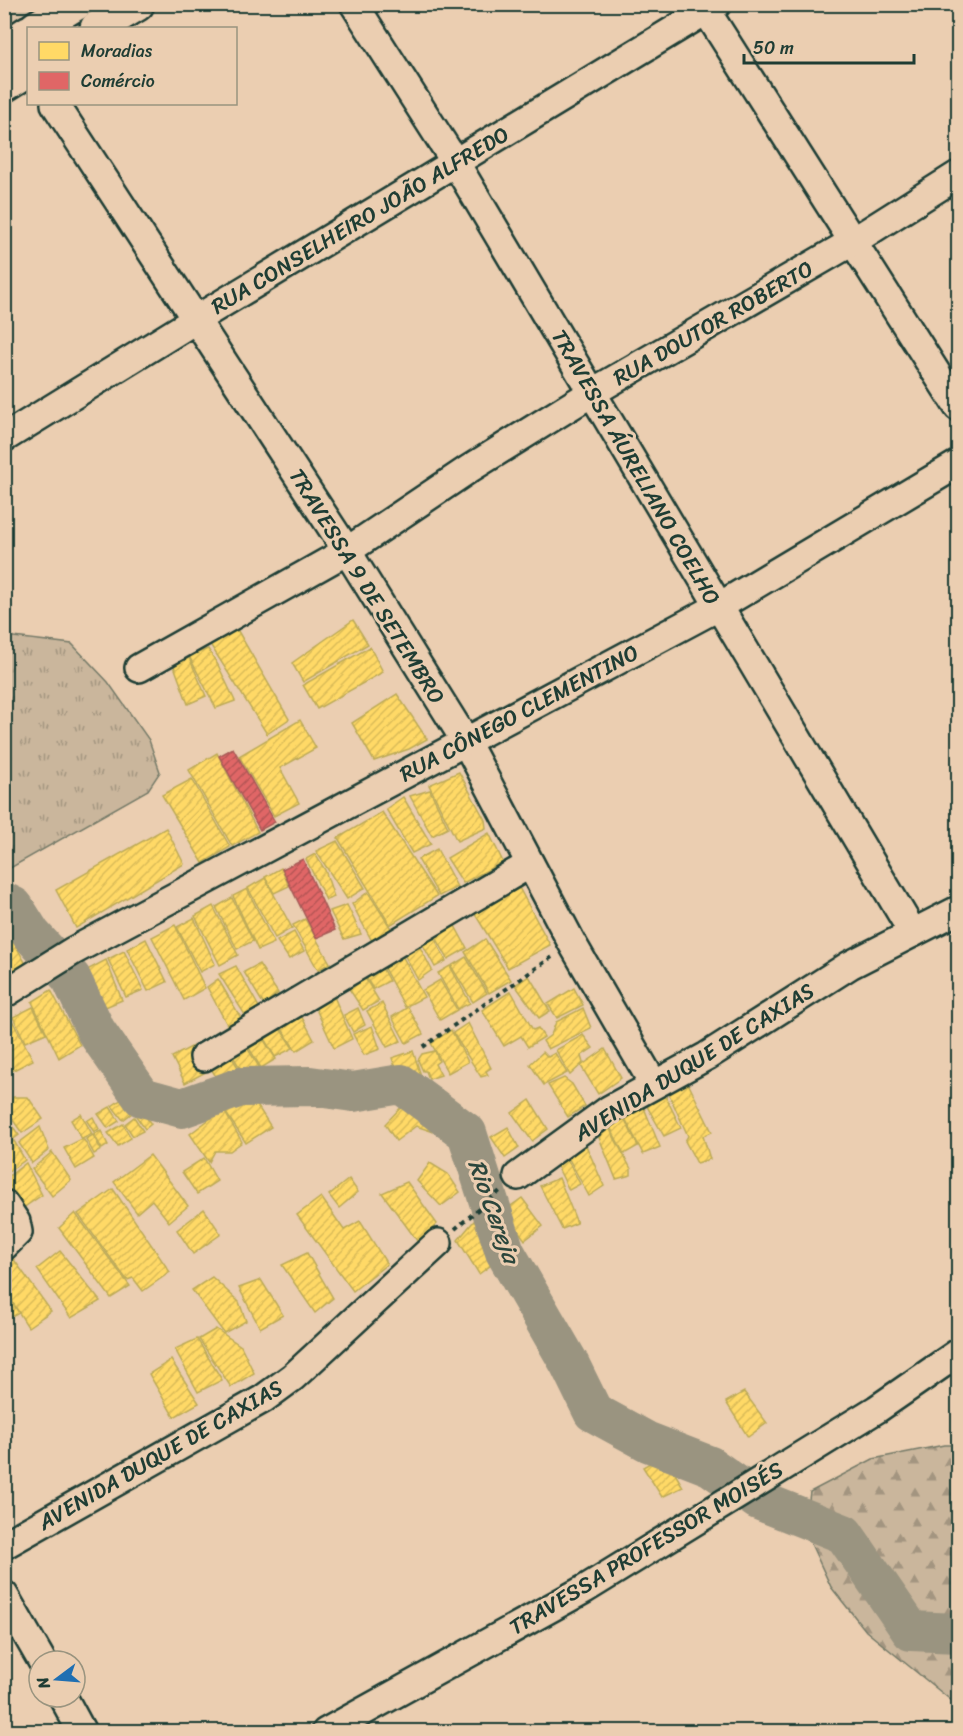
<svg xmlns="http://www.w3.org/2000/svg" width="963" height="1736" font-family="Sriracha,sans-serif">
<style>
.built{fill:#dac2a6}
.grass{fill:url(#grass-tufts);stroke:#747a68;stroke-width:1.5}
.forest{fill:url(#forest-firs);stroke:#747a68;stroke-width:1.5}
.homes{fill:url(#homes-hatch);stroke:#bcaa57;stroke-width:1.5}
.shops{fill:url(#shops-hatch);stroke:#a65a57;stroke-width:1.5}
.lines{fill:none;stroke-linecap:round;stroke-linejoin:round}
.river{stroke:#9a9480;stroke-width:40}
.minor-casing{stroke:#1f3d34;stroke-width:32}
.secondary-casing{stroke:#1f3d34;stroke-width:38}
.path{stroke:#1f3d34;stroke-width:4;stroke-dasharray:4.5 4.5;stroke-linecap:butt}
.minor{stroke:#ebceb1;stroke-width:27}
.secondary{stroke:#ebceb1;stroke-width:33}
.labels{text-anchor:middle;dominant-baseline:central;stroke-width:6;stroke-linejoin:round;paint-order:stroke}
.street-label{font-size:22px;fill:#1f3d34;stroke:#ebceb1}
.water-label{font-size:24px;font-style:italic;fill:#2b463c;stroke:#ebceb1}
</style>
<defs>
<pattern id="grass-tufts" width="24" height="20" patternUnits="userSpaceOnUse" patternTransform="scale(1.5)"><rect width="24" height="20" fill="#cab69c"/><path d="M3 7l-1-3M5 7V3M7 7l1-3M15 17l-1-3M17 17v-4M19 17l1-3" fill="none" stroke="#a39580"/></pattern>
<pattern id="forest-firs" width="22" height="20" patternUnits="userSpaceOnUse" patternTransform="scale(1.5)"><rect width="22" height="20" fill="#cab69c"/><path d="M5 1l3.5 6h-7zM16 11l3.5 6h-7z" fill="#a39580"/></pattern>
<pattern id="homes-hatch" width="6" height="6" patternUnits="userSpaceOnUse" patternTransform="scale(1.5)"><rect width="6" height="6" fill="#ffd966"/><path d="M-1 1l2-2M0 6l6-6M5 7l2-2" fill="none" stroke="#dabb59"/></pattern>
<pattern id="shops-hatch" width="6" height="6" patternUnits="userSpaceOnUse" patternTransform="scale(1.5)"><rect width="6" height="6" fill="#e06666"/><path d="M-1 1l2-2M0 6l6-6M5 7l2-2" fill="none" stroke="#b55555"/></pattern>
</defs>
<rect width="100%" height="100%" fill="#ebceb1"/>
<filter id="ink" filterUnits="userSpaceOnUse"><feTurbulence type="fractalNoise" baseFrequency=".0167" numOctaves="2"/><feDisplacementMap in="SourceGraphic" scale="12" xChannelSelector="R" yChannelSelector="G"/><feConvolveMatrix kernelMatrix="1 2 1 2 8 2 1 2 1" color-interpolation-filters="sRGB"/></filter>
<g filter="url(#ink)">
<polygon class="built" points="5,5 50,5 15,27 5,10"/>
<polygon class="grass" points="5,636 72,644 108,682 149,740 160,772 148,790 5,871"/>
<polygon class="forest" points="944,1445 958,1445 958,1706 866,1631 831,1587 805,1531 810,1492 873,1459"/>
<g class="homes">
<polygon points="353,620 368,644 303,682 292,663"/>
<polygon points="235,626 289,719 267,734 208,641"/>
<polygon points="370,647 383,672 317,709 303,685"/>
<polygon points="208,649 218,665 235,701 216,708 189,656"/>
<polygon points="187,653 206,696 188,704 171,658"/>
<polygon points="397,694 427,739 409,749 374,761 352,723"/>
<polygon points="300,720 316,748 280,768 299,803 274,816 239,756"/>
<polygon points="217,753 258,832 232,846 189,770"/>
<polygon points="459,772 485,820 486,828 457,841 429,785"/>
<polygon points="192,779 230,847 203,863 162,795"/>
<polygon points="430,790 448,828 432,836 410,796"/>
<polygon points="403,797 431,844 412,853 386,809"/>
<polygon points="382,812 437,896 390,925 338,838"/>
<polygon points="166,828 184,864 76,928 56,890"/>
<polygon points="489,833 503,862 463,883 447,858"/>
<polygon points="337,841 365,888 347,899 316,851"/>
<polygon points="437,849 457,887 439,896 418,859"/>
<polygon points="315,854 325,870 334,897 326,900 306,859"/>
<polygon points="281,868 289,886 274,893 265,877"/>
<polygon points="265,878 292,928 275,938 248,888"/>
<polygon points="517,884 550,945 508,968 473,911"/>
<polygon points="247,889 274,943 258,950 233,896"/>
<polygon points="368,892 392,930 372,941 352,904"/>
<polygon points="232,898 253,941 237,949 216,907"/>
<polygon points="347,905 361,934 344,939 330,911"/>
<polygon points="213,906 238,955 220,965 195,916"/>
<polygon points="449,915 467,948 448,959 430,926"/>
<polygon points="194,918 215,964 200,972 177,927"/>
<polygon points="305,919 330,963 318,970 293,925"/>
<polygon points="4,924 27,966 4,979"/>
<polygon points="175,925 205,988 184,1000 152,937"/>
<polygon points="429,927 446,961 435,967 417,934"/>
<polygon points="294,932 304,951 289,959 277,941"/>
<polygon points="414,936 432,970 418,980 399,945"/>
<polygon points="146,939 167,982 148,991 127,949"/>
<polygon points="485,939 511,980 489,993 465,952"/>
<polygon points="397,946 424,997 405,1007 378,957"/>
<polygon points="124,951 143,990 126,997 108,959"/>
<polygon points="466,957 487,993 473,1002 451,966"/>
<polygon points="377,959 389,981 373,989 360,968"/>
<polygon points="106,960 122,1000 103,1008 87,970"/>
<polygon points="259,964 278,993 264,1005 244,972"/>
<polygon points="236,966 260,1009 247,1018 219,974"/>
<polygon points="450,966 470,1003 458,1009 438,973"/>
<polygon points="359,968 379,1001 363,1010 342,978"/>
<polygon points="529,976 550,1011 539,1018 515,985"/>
<polygon points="218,979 244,1023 230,1030 207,987"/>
<polygon points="440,980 457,1010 440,1020 423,990"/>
<polygon points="330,987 352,1039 334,1048 310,996"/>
<polygon points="574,988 583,1005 557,1018 548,1004"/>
<polygon points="51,990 80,1045 59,1058 32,1002"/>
<polygon points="511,991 533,1030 538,1028 544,1037 528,1047 521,1036 504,1046 482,1010"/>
<polygon points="382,1003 401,1041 387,1047 367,1011"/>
<polygon points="296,1006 314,1040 296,1051 275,1018"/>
<polygon points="33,1007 46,1033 25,1042 13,1017"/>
<polygon points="408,1007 423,1034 406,1043 392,1017"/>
<polygon points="358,1008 365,1025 353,1032 344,1015"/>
<polygon points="583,1008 591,1028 548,1049 543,1041 551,1035 556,1022"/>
<polygon points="273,1018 293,1048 275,1057 257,1027"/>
<polygon points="13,1022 33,1060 8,1073 4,1066 4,1026"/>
<polygon points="468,1023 491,1068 486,1071 488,1075 481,1077 453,1033"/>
<polygon points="372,1026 380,1049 364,1055 353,1034"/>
<polygon points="257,1029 276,1059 261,1068 243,1038"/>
<polygon points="451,1030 468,1062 448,1073 431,1043"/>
<polygon points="583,1035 593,1048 581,1056 583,1063 570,1075 556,1050"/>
<polygon points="241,1038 261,1070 247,1079 227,1047"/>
<polygon points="193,1046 206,1072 185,1083 172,1057"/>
<polygon points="226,1048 244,1077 224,1089 206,1061"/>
<polygon points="605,1049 621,1078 598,1094 581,1066"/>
<polygon points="413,1051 424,1085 413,1088 403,1080 400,1081 392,1058"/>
<polygon points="435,1051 439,1061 435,1064 441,1075 429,1079 426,1071 423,1071 418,1060 422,1054"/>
<polygon points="543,1052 548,1057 555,1053 567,1073 544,1085 530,1064"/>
<polygon points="564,1078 572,1084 585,1106 568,1117 548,1085"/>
<polygon points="687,1081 712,1132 703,1136 710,1159 697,1163 685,1141 688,1136 668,1092"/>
<polygon points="659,1083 681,1128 664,1136 640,1094"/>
<polygon points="251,1096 271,1127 246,1143 226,1113"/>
<polygon points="13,1097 28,1097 43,1119 22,1133 8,1113"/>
<polygon points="135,1098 139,1108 134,1112 128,1104"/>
<polygon points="122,1099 132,1113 123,1120 112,1106"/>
<polygon points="408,1100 438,1124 434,1132 416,1126 396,1141 385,1124"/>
<polygon points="530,1100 548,1129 532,1141 512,1113"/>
<polygon points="642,1103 660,1147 643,1154 620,1108"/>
<polygon points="110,1107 119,1121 108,1128 98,1114"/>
<polygon points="223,1109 242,1142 230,1151 215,1151 209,1162 190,1134"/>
<polygon points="142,1111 151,1124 145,1129 136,1116"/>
<polygon points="81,1114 92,1134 82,1139 71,1120"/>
<polygon points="623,1116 638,1146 624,1154 608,1123"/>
<polygon points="93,1117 99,1129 94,1132 87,1121"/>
<polygon points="134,1117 143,1131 133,1136 125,1124"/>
<polygon points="10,1123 19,1135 4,1146 4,1128"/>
<polygon points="123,1124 131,1138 118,1146 108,1133"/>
<polygon points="607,1124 631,1169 631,1175 616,1179 596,1130"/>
<polygon points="40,1127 49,1150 32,1163 19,1143"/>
<polygon points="508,1127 519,1148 505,1158 491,1137"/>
<polygon points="101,1131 108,1145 102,1149 94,1134"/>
<polygon points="93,1135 101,1150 94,1154 86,1139"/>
<polygon points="80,1140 84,1140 94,1158 76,1169 64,1148"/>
<polygon points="14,1141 25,1160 4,1175 4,1148"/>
<polygon points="584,1141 604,1186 589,1196 563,1148"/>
<polygon points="561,1147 580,1184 569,1190 551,1154"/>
<polygon points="52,1152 71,1180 52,1196 32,1169"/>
<polygon points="150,1155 188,1206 169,1222 152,1200 137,1213 114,1182"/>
<polygon points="204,1158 217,1181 197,1194 182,1172"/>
<polygon points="26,1163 42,1195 20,1210 4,1190 4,1180"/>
<polygon points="430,1163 448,1174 460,1192 441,1206 417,1181"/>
<polygon points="559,1178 577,1223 562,1229 540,1186"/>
<polygon points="349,1179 358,1192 339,1208 329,1195"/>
<polygon points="407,1182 437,1224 418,1242 382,1193"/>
<polygon points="113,1189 170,1272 143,1291 133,1278 127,1280 78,1214"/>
<polygon points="321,1197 344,1230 360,1221 387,1264 353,1291 297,1215"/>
<polygon points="522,1198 543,1226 525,1240 504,1211"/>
<polygon points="204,1209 221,1234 193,1254 177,1230"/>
<polygon points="75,1213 130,1286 111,1298 59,1228"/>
<polygon points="474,1221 485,1233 484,1241 498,1260 479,1274 458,1240"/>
<polygon points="60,1251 100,1301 71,1318 37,1269"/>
<polygon points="307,1253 333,1298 315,1313 282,1265"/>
<polygon points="12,1257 51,1311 28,1327 4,1289 4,1262"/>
<polygon points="212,1277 239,1302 246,1321 224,1333 192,1290"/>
<polygon points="261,1280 283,1315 260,1328 239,1288"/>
<polygon points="4,1290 19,1313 4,1321"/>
<polygon points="216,1329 241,1346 254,1373 231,1387 199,1339"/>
<polygon points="197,1339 222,1380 198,1392 175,1349"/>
<polygon points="171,1360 199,1403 174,1417 149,1374"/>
<polygon points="744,1392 767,1423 748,1437 726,1402"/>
<polygon points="664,1455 683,1487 662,1497 643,1467"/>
</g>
<g class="shops">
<polygon points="233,748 275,822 260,830 219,756"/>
<polygon points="303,859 335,930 316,938 282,869"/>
</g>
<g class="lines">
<polyline class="river" points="4,902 14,907 31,934 71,978 96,1031 142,1097 182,1108 241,1087 310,1086 353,1092 401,1084 467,1133 505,1252 569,1363 593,1412 648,1442 710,1466 758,1500 844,1534 911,1631 958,1633"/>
<g class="minor-casing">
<g id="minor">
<polyline points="354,4 455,162 913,933"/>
<polyline points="702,4 958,407"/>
<polyline points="55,104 347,551 466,742 572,943 653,1083"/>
<polyline points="4,438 195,320 717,4"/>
<polyline points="139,668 347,551 469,469 593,392 852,242 958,175"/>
<polyline points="4,994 73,951 718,607 958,464"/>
<polyline points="204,1057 530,864"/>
<polyline points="518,1176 610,1109 707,1056 850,965 958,910"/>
<polyline points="4,1204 16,1222 18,1232 4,1246"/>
<polyline points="4,1545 263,1399 293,1377 438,1243"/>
<polyline points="4,1595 42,1661"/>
<polyline points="63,1697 82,1732"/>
<polyline points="326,1732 585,1589 877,1409 958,1353"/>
</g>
</g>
<g class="secondary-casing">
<g id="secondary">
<polyline points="36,28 75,4"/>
<polyline points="97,28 137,4"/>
<polyline points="4,49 28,33"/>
<polyline points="4,85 28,70"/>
</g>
</g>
<g class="path">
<polyline points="423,1047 552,957"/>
<polyline points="455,1229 500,1191"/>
</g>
<use href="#minor" class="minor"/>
<use href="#secondary" class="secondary"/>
</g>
</g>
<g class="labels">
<g class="street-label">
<text transform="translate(360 220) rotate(-31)">RUA CONSELHEIRO JOÃO ALFREDO</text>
<text transform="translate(713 323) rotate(-30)">RUA DOUTOR ROBERTO</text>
<text transform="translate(636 467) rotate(60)">TRAVESSA ÁURELIANO COELHO</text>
<text transform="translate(367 586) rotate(58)">TRAVESSA 9 DE SETEMBRO</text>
<text transform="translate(519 713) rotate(-28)">RUA CÔNEGO CLEMENTINO</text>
<text transform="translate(694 1062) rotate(-32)">AVENIDA DUQUE DE CAXIAS</text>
<text transform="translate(160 1455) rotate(-30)">AVENIDA DUQUE DE CAXIAS</text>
<text transform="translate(646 1548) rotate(-31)">TRAVESSA PROFESSOR MOISÉS</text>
</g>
<g class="water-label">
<text transform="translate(494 1211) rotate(70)">Rio Cereja</text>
</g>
</g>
<rect width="963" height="1736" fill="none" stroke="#ebceb1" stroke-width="24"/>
<rect x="12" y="12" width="939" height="1712" fill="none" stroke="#1f3d34" stroke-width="2" filter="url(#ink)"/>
<rect x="27" y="27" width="210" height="78" fill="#ebceb1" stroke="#99947f" stroke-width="1.5"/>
<rect x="39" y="42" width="30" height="18" fill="#ffd966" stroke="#99947f" stroke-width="1.5"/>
<text x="81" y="57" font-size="18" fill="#1f3d34">Moradias</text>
<rect x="39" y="72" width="30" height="18" fill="#e06666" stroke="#99947f" stroke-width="1.5"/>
<text x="81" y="87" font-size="18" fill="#1f3d34">Comércio</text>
<g transform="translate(57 1679) rotate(254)"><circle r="28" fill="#ebceb1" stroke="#99947f" stroke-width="1.5"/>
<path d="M0-4.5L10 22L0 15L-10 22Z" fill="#1f6fb2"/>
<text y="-9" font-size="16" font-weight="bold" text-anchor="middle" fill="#1f3d34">N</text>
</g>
<path d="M744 54v9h170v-9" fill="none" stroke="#1f3d34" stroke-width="3"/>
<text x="753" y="54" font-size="18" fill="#1f3d34" stroke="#ebceb1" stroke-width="4.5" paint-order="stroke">50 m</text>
</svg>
